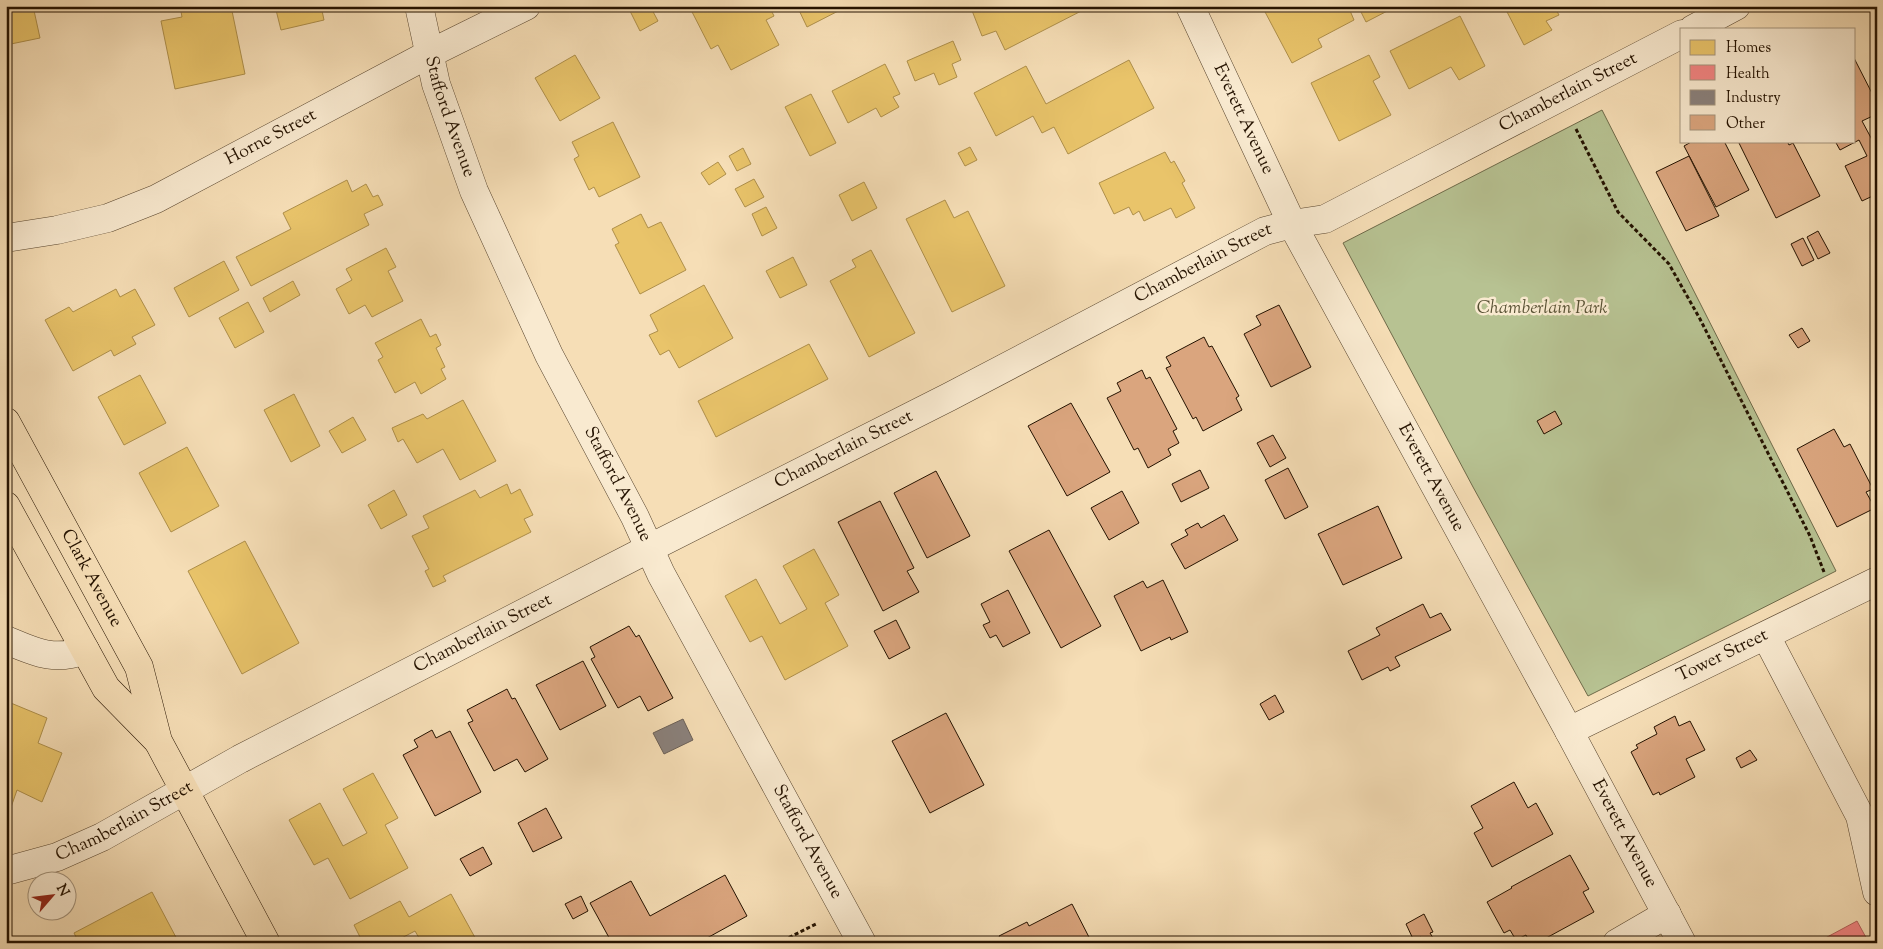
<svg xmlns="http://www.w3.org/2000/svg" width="1883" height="949" font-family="'Sorts Mill Goudy',serif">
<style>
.green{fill:#b7c292;stroke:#6e6a49}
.homes{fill:#e9c46a;stroke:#ae8f4a}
.health{fill:#f28482;stroke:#b4625b}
.industry{fill:#8a817c;stroke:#6b6057}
.building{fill:#daa57e;stroke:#241200}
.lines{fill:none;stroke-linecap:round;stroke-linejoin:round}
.minor-casing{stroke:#58452e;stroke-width:29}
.major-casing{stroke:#241200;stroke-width:29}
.path{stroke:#241200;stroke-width:3;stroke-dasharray:4 2.5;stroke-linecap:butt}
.minor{stroke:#f9ead0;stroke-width:28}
.major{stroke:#f6deb6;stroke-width:28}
.labels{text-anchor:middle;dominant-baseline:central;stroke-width:5;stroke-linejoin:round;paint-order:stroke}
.street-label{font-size:18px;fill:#241200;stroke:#f9ead0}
.park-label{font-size:18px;font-style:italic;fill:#575033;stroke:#f9ead0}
</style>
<rect width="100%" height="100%" fill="#f6deb6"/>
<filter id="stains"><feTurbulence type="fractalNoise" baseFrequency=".004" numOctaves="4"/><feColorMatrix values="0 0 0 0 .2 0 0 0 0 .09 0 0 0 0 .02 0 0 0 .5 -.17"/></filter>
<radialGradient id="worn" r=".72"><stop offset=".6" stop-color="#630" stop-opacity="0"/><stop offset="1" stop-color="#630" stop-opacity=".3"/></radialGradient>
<polygon class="green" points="1602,110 1836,571 1588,696 1473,487 1343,243"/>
<g class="homes">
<polygon points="6,6 33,6 40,38 6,45"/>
<polygon points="180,6 231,6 245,74 175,89 161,21 182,17"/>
<polygon points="275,6 321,6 324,20 281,30"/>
<polygon points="640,6 650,6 658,21 640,31 630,11"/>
<polygon points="689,6 769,6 774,16 766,20 779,45 731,70 718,45 711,49"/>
<polygon points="797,6 848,6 807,27"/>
<polygon points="975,6 1091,6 1005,50 996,31 982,36 971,8"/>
<polygon points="1273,6 1348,6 1354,20 1318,39 1322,47 1292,63 1264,10"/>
<polygon points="1358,6 1397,6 1366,22"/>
<polygon points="1504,6 1554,6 1559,15 1546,21 1552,30 1524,45"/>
<polygon points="1460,16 1485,66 1459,80 1451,67 1409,89 1390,51"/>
<polygon points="953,41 961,60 952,64 957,77 939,85 934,73 915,81 907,61"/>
<polygon points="575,55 600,98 560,121 535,78"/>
<polygon points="1369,55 1380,77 1373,81 1391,115 1339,141 1311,83"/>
<polygon points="1129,60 1154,108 1068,154 1054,127 1042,133 1033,116 996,136 974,93 1026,66 1046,104"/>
<polygon points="885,64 900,94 893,97 899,107 881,117 876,108 848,123 832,91"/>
<polygon points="811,94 836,143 810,156 785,107"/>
<polygon points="613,122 640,177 599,197 594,187 589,190 574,159 579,156 572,142"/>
<polygon points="970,147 977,160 965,166 958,153"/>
<polygon points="743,148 751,164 737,171 729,156"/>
<polygon points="1165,152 1171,163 1174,161 1185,181 1182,183 1195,208 1176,218 1171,208 1144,221 1139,211 1133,215 1129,207 1114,214 1099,183"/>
<polygon points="718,162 726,174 709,185 701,173"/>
<polygon points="754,179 764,197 745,207 735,189"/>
<polygon points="347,180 352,192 366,184 373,197 378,195 383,205 364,214 369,225 251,286 236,257 291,229 283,213"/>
<polygon points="864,182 877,208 852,221 839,195"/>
<polygon points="945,200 954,218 968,211 1005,286 952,312 906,219"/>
<polygon points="766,207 777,228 762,236 752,214"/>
<polygon points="641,214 648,228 661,222 686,270 640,294 615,245 619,243 612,229"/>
<polygon points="386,248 396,267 388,271 403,301 372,317 365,305 349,314 336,289 352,280 346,269"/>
<polygon points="871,250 915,333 869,357 830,281 856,267 852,260"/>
<polygon points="793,257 807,285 780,298 766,271"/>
<polygon points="224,261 239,290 189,317 174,288"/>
<polygon points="293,281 300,295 270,312 263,298"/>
<polygon points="704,285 733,338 679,368 669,350 660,355 649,335 658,331 650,315"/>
<polygon points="116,289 120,297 135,289 155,325 132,337 136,344 114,356 111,350 73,371 45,320 69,307 73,312"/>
<polygon points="248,302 264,332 235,348 219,318"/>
<polygon points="421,319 430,337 436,334 441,345 436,348 445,367 441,369 446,379 421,394 415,382 395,393 378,360 383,357 375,343"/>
<polygon points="809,344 828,379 716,437 698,401"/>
<polygon points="140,375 166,423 124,445 98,397"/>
<polygon points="294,394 320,446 291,462 264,410"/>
<polygon points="463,400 496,461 460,480 443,449 417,463 403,439 398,442 392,428 423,414 427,419"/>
<polygon points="353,417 366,440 342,453 329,431"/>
<polygon points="187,447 219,506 171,532 139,473"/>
<polygon points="507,484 511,494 520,489 533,515 524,519 531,532 443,576 446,581 433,587 425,571 429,569 412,536 429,528 423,516 475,490 480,498"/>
<polygon points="394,490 407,515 381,529 368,505"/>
<polygon points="245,541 299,643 242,674 188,571"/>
<polygon points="814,549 839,595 825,603 848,646 785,680 762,636 750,642 725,596 756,579 780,624 807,609 783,566"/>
<polygon points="6,701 47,718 38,743 62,753 42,802 17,790 9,813 6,812"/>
<polygon points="373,773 398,818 385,825 408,868 350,899 328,858 314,865 289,820 320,803 343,846 367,833 343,789"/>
<polygon points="152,892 179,943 79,943 74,933"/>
<polygon points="451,894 478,943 422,943 415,931 392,943 363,943 354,925 400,901 409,917"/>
</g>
<polygon class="health" points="1857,921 1869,943 1816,943"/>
<polygon class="industry" points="683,719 693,740 664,754 653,733"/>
<g class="building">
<polygon points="1854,58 1877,103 1877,114 1862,121 1877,149 1877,194 1862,201 1845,166 1867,156 1859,140 1840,150 1835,141 1854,141"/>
<polygon points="1693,141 1724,141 1749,190 1716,207 1684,146"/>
<polygon points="1738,141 1787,141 1789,145 1793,143 1820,196 1776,218"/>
<polygon points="1689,156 1719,216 1686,231 1656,172"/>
<polygon points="1818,231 1830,253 1818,259 1807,237"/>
<polygon points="1803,238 1814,260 1802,266 1791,244"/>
<polygon points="1279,305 1311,367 1271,387 1244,334 1261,325 1256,316"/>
<polygon points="1802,328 1810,341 1798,348 1789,335"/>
<polygon points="1204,337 1209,347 1212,346 1239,396 1236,398 1242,410 1203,431 1196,417 1193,419 1166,368 1171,366 1166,357"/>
<polygon points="1142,370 1146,379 1150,377 1177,429 1173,431 1179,443 1168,449 1171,455 1148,468 1138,448 1134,450 1107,398 1121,391 1117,383"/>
<polygon points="1071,403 1110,472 1067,496 1028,426"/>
<polygon points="1555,411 1562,424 1544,434 1537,421"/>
<polygon points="1834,429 1844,447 1850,444 1873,489 1866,492 1875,508 1837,527 1797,449"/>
<polygon points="1273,435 1286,458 1270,467 1257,443"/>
<polygon points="1288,468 1308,507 1285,519 1265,480"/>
<polygon points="1200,470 1209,488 1181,502 1172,484"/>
<polygon points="936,471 970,536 927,558 894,493"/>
<polygon points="1122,491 1139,523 1109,540 1091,508"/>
<polygon points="880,501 914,568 907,571 919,592 883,611 838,522"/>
<polygon points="1378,506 1402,558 1343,585 1318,534"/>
<polygon points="1224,515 1238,540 1185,569 1171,544 1188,535 1185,530 1198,523 1201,528"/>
<polygon points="1049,530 1101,626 1061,648 1009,551"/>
<polygon points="1163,580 1188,632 1171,640 1170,637 1141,651 1114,596 1143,581 1147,588"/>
<polygon points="1008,590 1030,633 1003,647 996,635 990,638 983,625 990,622 981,604"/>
<polygon points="1423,604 1430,618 1441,613 1451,630 1395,657 1400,666 1390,671 1388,667 1362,680 1348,651 1380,635 1376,628"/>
<polygon points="896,620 910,648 889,659 874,631"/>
<polygon points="629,626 636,637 639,635 673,698 648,711 640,696 618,708 591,659 595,657 590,647"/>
<polygon points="583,661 606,706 560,730 536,685"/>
<polygon points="507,689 512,699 515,698 548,759 525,772 517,759 494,771 468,723 473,721 467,710"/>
<polygon points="1275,695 1284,712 1269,720 1260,704"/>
<polygon points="946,713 984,785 930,813 892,741"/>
<polygon points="1675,716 1679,726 1690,721 1705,750 1686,759 1695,777 1660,795 1659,792 1653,795 1631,752 1638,748 1636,745 1657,734 1654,727"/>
<polygon points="432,730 436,738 450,731 481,792 435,816 403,755 418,747 414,740"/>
<polygon points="1750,750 1757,760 1741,768 1736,758"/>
<polygon points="1514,782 1528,808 1536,803 1553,834 1492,867 1474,833 1483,828 1471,806"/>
<polygon points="546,808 562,838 533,852 518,823"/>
<polygon points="483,847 492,864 470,876 460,859"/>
<polygon points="1570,855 1589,889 1583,892 1594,912 1537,943 1530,943 1526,935 1516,940 1510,930 1504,933 1487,902 1512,888 1511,887"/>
<polygon points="725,875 747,916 698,943 612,943 590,903 631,881 650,916"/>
<polygon points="581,896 588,911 573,919 565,904"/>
<polygon points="1072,904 1092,943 999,943 1002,941 999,936 1027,922 1029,926"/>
<polygon points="1424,914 1433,932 1430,933 1436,943 1424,943 1421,937 1414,941 1406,924"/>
</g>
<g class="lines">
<g class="minor-casing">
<g id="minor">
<path id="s1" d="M 419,6 L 436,84 L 474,191 L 549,355 L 635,517 L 661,574 L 862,943"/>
<path id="s2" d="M 1190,6 L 1292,224 L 1569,731 L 1682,943"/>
<polyline points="1693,29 1736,6"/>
<path id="s3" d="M 6,238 L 57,230 L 108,218 L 156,199 L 429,54 L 526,6"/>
<polyline points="1766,636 1860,816 1877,892"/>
<path d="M 6,640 C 35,652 54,662 85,650"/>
<path id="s4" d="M 1569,731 L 1877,581"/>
<path id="s5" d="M 6,871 L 57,857 L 102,837 L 240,759 L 650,548 L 949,397 L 1265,231 L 1292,224 L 1325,219 L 1682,34"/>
<polyline points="1617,943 1667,914"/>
</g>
</g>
<g class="major-casing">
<g id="major">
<path id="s6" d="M 6,422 L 139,667 L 158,741 L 266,943"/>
<polyline points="6,506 106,688 157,740"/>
</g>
</g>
<g class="path">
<polyline points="1576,129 1618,212 1669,264 1700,319 1810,536 1824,572"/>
<polyline points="751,943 780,942 816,924"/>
</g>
<use href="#minor" class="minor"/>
<use href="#major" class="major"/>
</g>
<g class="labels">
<g class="street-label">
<text stroke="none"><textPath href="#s5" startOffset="1749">Chamberlain Street</textPath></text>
<text stroke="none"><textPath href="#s1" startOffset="115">Stafford Avenue</textPath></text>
<text stroke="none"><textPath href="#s2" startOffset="125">Everett Avenue</textPath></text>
<text stroke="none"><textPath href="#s3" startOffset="286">Horne Street</textPath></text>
<text stroke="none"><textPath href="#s5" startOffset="1344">Chamberlain Street</textPath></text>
<text stroke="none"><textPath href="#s5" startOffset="939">Chamberlain Street</textPath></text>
<text stroke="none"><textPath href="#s2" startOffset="530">Everett Avenue</textPath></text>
<text stroke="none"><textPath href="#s1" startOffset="520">Stafford Avenue</textPath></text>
<text stroke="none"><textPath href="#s6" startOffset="178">Clark Avenue</textPath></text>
<text stroke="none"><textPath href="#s5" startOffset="534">Chamberlain Street</textPath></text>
<text stroke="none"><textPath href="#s4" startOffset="171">Tower Street</textPath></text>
<text stroke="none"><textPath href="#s5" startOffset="129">Chamberlain Street</textPath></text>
<text stroke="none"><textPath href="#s2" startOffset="935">Everett Avenue</textPath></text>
<text stroke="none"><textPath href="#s1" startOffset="925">Stafford Avenue</textPath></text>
</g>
<g class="park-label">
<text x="1542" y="309">Chamberlain Park</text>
</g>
</g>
<rect width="1883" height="949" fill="none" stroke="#f6deb6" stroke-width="25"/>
<rect x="8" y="8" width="1868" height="934" fill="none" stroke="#241200" stroke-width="2.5"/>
<rect x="12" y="12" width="1858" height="924" fill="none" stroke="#241200"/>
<rect x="1680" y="28" width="175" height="115" fill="#f9ead0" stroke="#a4947d"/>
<rect x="1690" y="40" width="25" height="15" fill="#e9c46a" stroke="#a4947d"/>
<text x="1726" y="52" font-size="15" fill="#241200">Homes</text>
<rect x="1690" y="65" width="25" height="15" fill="#f28482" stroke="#a4947d"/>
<text x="1726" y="78" font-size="15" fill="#241200">Health</text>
<rect x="1690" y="90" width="25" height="15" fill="#8a817c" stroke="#a4947d"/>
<text x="1726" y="102" font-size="15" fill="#241200">Industry</text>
<rect x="1690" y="115" width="25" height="15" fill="#daa57e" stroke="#a4947d"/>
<text x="1726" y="128" font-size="15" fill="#241200">Other</text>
<g transform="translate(52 896) rotate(62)"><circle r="24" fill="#f9ead0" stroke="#a4947d"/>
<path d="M0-4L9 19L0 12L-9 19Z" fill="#8f2418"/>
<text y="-8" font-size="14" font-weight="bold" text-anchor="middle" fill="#241200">N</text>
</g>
<rect width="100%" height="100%" filter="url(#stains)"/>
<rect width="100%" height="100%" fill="url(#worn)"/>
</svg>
